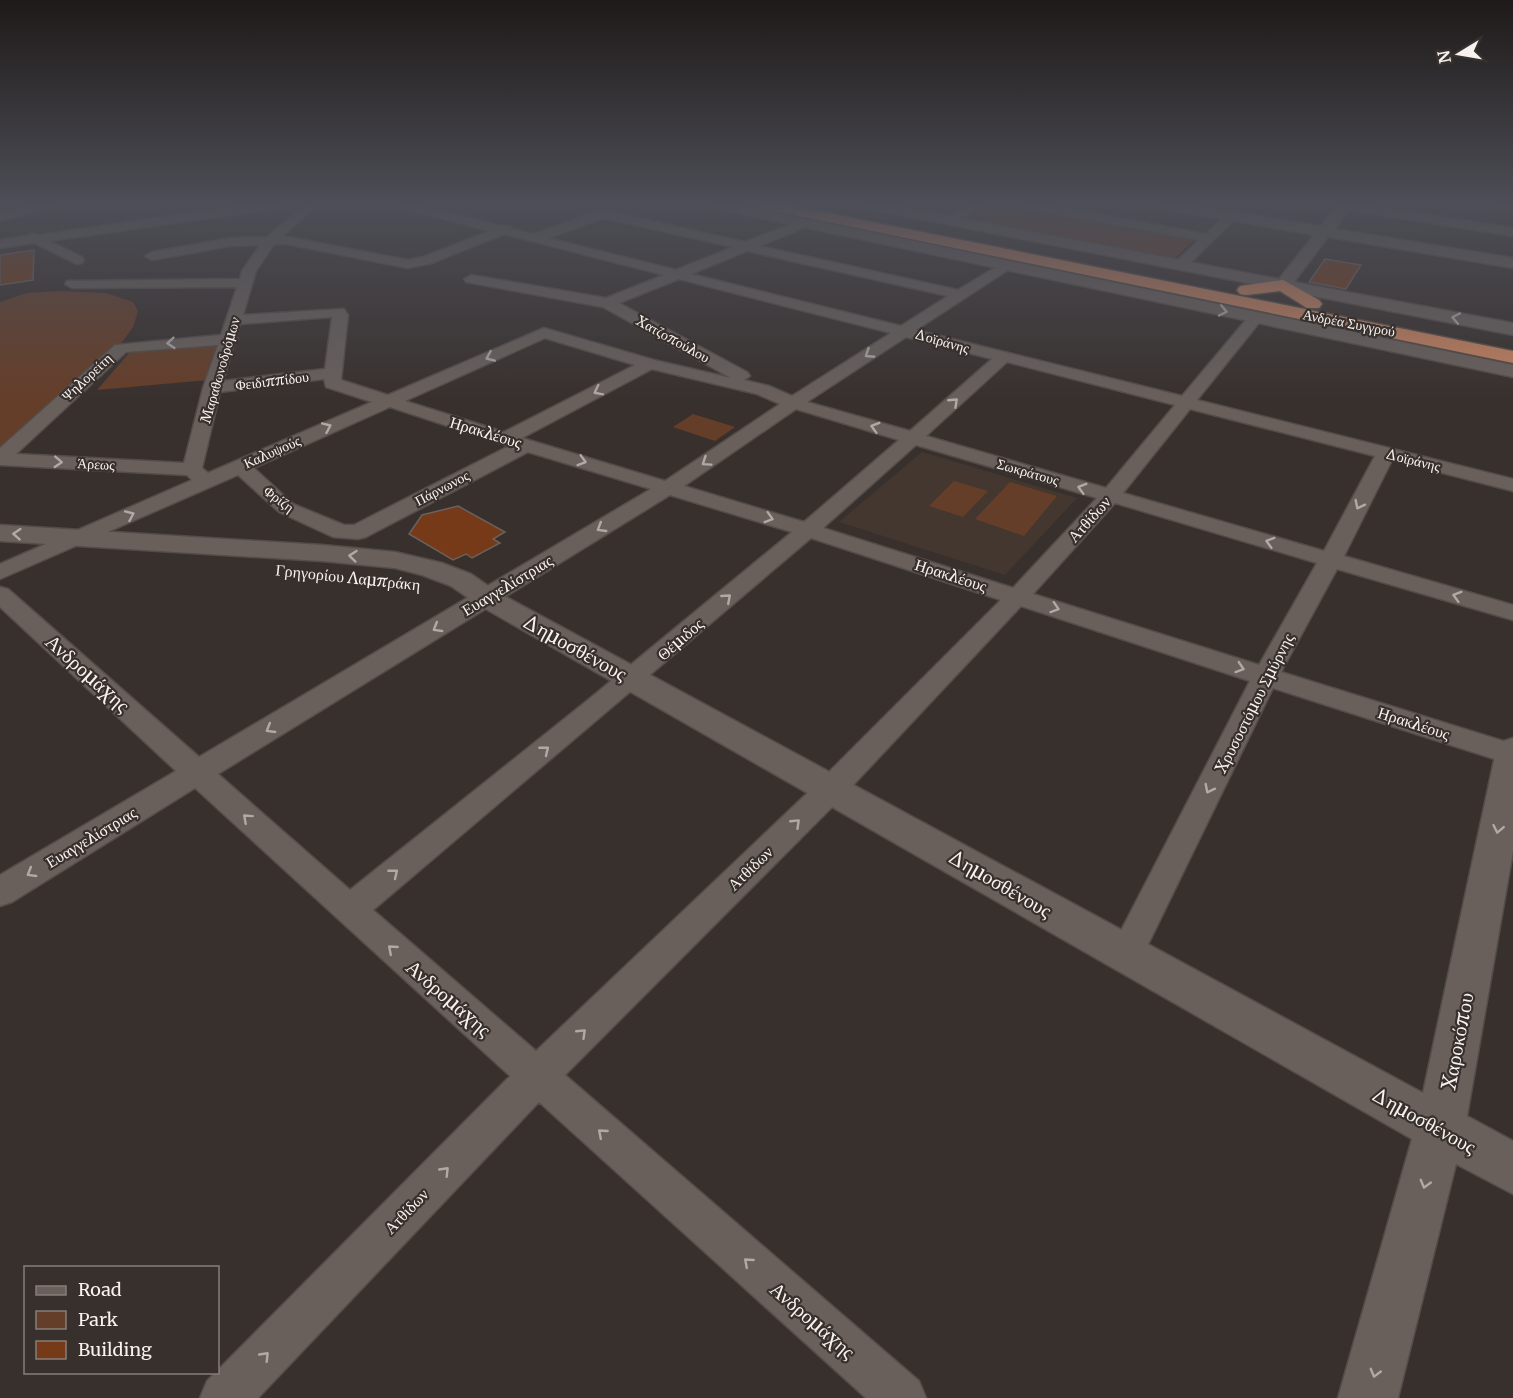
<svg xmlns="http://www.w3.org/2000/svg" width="1513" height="1398" font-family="Merriweather,serif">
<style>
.built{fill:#443730}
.green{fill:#653e29}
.building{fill:#763a19;stroke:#69615d;stroke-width:1.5}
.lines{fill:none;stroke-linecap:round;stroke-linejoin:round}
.street-casing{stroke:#534c49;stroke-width:3}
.secondary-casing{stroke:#534c49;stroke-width:3}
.highway-casing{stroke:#534c49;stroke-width:3}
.street{fill:#69605c;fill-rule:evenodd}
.secondary{fill:#69605c;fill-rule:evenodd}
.highway{fill:#c7825f;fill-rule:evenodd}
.oneway{stroke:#b0a9a6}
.labels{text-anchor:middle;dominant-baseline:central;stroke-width:4.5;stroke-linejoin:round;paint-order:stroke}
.far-street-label{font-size:14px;fill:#f7f2ef;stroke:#38302d}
.street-label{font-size:16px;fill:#f7f2ef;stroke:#38302d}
.near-street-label{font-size:20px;fill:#f7f2ef;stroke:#38302d}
</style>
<rect width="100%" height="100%" fill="#38302d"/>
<polygon class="built" points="922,452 1077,498 1005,575 839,522"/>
<g class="green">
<polygon points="990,204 1015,204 1197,237 1173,260 963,220"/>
<polygon points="60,291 106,293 133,302 138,311 133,327 123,341 0,447 0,302 27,293"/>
<polygon points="222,343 208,380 97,390 130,352"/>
<polygon points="693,414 735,427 715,441 673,427"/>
<polygon points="954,481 988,491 963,517 929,506"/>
<polygon points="1010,482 1057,496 1024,536 975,519"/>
</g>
<g class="building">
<polygon points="34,250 33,280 0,285 0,255"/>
<polygon points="1325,259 1361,265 1346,289 1309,282"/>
<polygon points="458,506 505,532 493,539 500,543 472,558 466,554 453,560 409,534 422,515"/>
</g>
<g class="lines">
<g class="street-casing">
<g id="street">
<polygon points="37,204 58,204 56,206 0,221 0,213"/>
<polygon points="254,204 286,204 280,208 49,241 82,257 84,260 82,263 77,264 34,243 0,248 0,240 26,236 32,233 38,235"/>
<path d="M 301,204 L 311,204 L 314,208 L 283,236 L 408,260 L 423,257 L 490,231 L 394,206 L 392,204 L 413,204 L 502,226 L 510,226 L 512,229 L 534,234 L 602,210 L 745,242 L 804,219 L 810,223 L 808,226 L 760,246 L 958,290 L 1006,261 L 1011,262 L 1013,265 L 1011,268 L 916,330 L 1182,396 L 1250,315 L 1255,313 L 1263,318 L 1197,400 L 1513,479 L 1513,491 L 1392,460 L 1344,556 L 1513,605 L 1513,620 L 1337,569 L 1281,672 L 1513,744 L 1513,765 L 1273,688 L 1138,965 L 1126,969 L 1114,965 L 1109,954 L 1250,681 L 1021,606 L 842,797 L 565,1075 L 919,1381 L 926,1398 L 866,1398 L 539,1102 L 258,1398 L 200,1398 L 207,1381 L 510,1076 L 195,788 L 12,902 L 0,906 L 0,875 L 176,771 L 0,607 L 0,587 L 8,589 L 199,757 L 651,489 L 528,452 L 366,537 L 358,539 L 333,537 L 279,512 L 238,475 L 0,579 L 0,564 L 192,480 L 187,475 L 0,465 L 0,448 L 115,345 L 221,335 L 237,287 L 72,288 L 65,284 L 67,281 L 240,279 L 242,271 L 260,245 L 231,246 L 152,260 L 145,256 L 152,252 L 231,238 L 267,237 L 301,208 ZM 603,218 L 733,247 L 676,270 L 548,238 ZM 504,234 L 664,275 L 606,298 L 471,275 L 464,279 L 466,282 L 603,307 L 731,378 L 654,360 L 544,328 L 388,395 L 341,380 L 348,315 L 344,309 L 243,315 L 256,271 L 274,244 L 286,244 L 408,268 L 432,263 ZM 747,251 L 948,296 L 901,326 L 691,274 ZM 679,279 L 891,333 L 792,396 L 769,386 L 744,380 L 750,376 L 747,372 L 619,303 ZM 332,317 L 325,369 L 223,381 L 234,343 L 238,339 L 236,336 L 240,324 ZM 906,337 L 992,359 L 910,431 L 807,402 ZM 545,338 L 635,365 L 504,432 L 405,401 ZM 218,345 L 203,388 L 184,463 L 16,454 L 126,352 ZM 1007,362 L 1175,405 L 1106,488 L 926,436 ZM 652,369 L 757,394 L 780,404 L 665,481 L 522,438 ZM 324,379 L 326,387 L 372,402 L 208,473 L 202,468 L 220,392 ZM 390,407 L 509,446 L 354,525 L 344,525 L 293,504 L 254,468 ZM 796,409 L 899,440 L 804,522 L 684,486 ZM 1190,409 L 1375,456 L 1324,551 L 1123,493 ZM 916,445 L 1097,498 L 1013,588 L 823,528 ZM 670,495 L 792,532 L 588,700 L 350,890 L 218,774 ZM 1115,503 L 1317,563 L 1259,665 L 1033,594 ZM 811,538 L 1001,600 L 820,781 L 536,1051 L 373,910 Z"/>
<polygon points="971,204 986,204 955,224 947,224 947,218"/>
<polygon points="1017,204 1043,204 1206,234 1228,213 1236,213 1238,216 1185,268 1180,269 1173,265 1199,240 1023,208"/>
<polygon points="1329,204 1358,204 1513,228 1513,236 1335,208"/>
<polygon points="1493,204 1513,204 1513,210 1495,206"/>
</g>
</g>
<g class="secondary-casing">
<g id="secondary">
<polygon points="706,204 734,204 1513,365 1513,377 713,208"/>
<polygon points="857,204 887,204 1279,279 1314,235 1158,208 1151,204 1185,204 1321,226 1338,204 1353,204 1335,229 1513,258 1513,268 1328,237 1294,282 1513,323 1513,335 864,208"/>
<polygon points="0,525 322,545 395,552 442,563 471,574 497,592 1423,1093 1496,751 1501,742 1513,738 1513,851 1467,1116 1513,1141 1513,1194 1456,1164 1398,1398 1338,1398 1412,1139 477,604 451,586 422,575 395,568 322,561 0,541"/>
</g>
</g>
<g class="highway-casing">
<g id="highway">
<polygon points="754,204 783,204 1513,351 1513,363 761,208"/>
<polygon points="1283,280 1319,300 1322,304 1319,308 1307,308 1280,291 1246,295 1240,294 1237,290 1240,286"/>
</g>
</g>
<use href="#street" class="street"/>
<use href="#secondary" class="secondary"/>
<use href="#highway" class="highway"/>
</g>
<defs><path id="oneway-chevron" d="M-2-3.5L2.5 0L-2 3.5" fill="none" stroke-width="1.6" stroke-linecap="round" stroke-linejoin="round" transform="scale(1.5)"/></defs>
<g class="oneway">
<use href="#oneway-chevron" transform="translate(1223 311) rotate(12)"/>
<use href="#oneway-chevron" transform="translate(1456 318) rotate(-169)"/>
<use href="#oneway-chevron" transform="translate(171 343) rotate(175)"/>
<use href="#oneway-chevron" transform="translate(869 354) rotate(147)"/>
<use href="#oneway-chevron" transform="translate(490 357) rotate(157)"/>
<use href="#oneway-chevron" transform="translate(598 391) rotate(153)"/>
<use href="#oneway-chevron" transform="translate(954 402) rotate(-43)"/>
<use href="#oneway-chevron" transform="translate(327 427) rotate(-24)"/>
<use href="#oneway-chevron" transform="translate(875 427) rotate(-164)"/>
<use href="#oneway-chevron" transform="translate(582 461) rotate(16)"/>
<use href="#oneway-chevron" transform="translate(58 462) rotate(3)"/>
<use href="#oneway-chevron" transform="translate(706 462) rotate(146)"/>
<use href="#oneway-chevron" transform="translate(1082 488) rotate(-164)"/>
<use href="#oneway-chevron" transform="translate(1359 505) rotate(117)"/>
<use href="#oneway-chevron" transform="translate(130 515) rotate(-24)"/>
<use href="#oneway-chevron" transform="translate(769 518) rotate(17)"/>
<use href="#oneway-chevron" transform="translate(601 528) rotate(149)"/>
<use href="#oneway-chevron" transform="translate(17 534) rotate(-176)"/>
<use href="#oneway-chevron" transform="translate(1270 542) rotate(-164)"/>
<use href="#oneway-chevron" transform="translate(353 556) rotate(-174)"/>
<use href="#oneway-chevron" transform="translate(1457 596) rotate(-164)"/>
<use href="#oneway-chevron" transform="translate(727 598) rotate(-41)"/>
<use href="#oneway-chevron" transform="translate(1055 608) rotate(18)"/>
<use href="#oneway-chevron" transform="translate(437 628) rotate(149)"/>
<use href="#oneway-chevron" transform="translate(1240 668) rotate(18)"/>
<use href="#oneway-chevron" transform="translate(270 729) rotate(149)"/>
<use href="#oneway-chevron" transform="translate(545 750) rotate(-39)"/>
<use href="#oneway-chevron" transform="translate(1209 789) rotate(117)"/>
<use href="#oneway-chevron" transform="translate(247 818) rotate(-138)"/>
<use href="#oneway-chevron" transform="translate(796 823) rotate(-44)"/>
<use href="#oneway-chevron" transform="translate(1498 829) rotate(101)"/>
<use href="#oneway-chevron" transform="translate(31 873) rotate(149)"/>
<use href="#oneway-chevron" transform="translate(394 873) rotate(-39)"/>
<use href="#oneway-chevron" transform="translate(392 949) rotate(-139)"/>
<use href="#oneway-chevron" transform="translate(582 1033) rotate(-44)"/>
<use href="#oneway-chevron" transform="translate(602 1133) rotate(-139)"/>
<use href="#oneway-chevron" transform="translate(445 1171) rotate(-46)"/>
<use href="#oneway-chevron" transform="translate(1425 1184) rotate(105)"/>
<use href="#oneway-chevron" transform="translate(748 1262) rotate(-139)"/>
<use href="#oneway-chevron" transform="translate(265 1356) rotate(-46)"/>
<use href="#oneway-chevron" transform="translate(1375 1373) rotate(105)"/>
</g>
<linearGradient id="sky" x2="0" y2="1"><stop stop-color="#1f1a19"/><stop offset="0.51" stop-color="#4d4e57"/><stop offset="1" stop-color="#4d4e57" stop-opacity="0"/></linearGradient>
<rect width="1513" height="400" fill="url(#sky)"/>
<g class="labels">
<g class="far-street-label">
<text transform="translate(1349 323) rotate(11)">Ανδρέα Συγγρού</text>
<text transform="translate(673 339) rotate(29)">Χατζοπούλου</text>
<text transform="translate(942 341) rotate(16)">Δοϊράνης</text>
<text transform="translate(220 370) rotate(-74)">Μαραθωνοδρόμων</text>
<text transform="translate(87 377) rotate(-43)">Ψηλορείτη</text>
<text transform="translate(272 381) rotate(-7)">Φειδιππίδου</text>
<text transform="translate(272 452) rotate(-24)">Καλυψούς</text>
<text transform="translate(1413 460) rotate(14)">Δοϊράνης</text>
<text transform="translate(96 464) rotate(3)">Άρεως</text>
<text transform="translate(1028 472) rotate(16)">Σωκράτους</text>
<text transform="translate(442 488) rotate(-28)">Πάρνωνος</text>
<text transform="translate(279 499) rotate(37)">Φρίζη</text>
</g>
<g class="street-label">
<text transform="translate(486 432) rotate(17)">Ηρακλέους</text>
<text transform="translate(1089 519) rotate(-48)">Ατθίδων</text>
<text transform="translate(951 575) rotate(18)">Ηρακλέους</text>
<text transform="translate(348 577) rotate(6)">Γρηγορίου Λαμπράκη</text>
<text transform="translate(507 585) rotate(-31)">Ευαγγελίστριας</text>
<text transform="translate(680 639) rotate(-41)">Θέμιδος</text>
<text transform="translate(1254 703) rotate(-63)">Χρυσοστόμου Σμύρνης</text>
<text transform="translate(1414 723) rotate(18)">Ηρακλέους</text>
<text transform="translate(91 837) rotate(-31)">Ευαγγελίστριας</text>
<text transform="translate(750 868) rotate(-44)">Ατθίδων</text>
<text transform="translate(406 1211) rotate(-46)">Ατθίδων</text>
</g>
<g class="near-street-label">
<text transform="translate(575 647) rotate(29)">Δημοσθένους</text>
<text transform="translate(88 673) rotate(42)">Ανδρομάχης</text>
<text transform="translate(1000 883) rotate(30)">Δημοσθένους</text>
<text transform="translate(449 998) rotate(41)">Ανδρομάχης</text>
<text transform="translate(1457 1041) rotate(-79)">Χαροκόπου</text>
<text transform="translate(1424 1120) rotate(29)">Δημοσθένους</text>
<text transform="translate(813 1320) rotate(41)">Ανδρομάχης</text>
</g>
</g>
<rect x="24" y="1266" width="195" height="108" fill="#38302d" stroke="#847e7b" stroke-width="1.5"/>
<rect x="36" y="1286" width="30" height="9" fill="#69605c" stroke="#847e7b" stroke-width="1.5"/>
<text x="78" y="1296" font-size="18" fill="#f7f2ef">Road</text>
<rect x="36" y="1311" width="30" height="18" fill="#653e29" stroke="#847e7b" stroke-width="1.5"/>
<text x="78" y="1326" font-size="18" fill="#f7f2ef">Park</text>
<rect x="36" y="1341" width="30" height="18" fill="#763a19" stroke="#847e7b" stroke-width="1.5"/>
<text x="78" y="1356" font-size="18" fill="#f7f2ef">Building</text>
<g transform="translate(1459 54) rotate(259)" stroke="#38302d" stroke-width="4.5" paint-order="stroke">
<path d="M0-4.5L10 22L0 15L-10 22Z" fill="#f7f2ef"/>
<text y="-9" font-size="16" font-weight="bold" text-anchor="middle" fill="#f7f2ef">N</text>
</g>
</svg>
